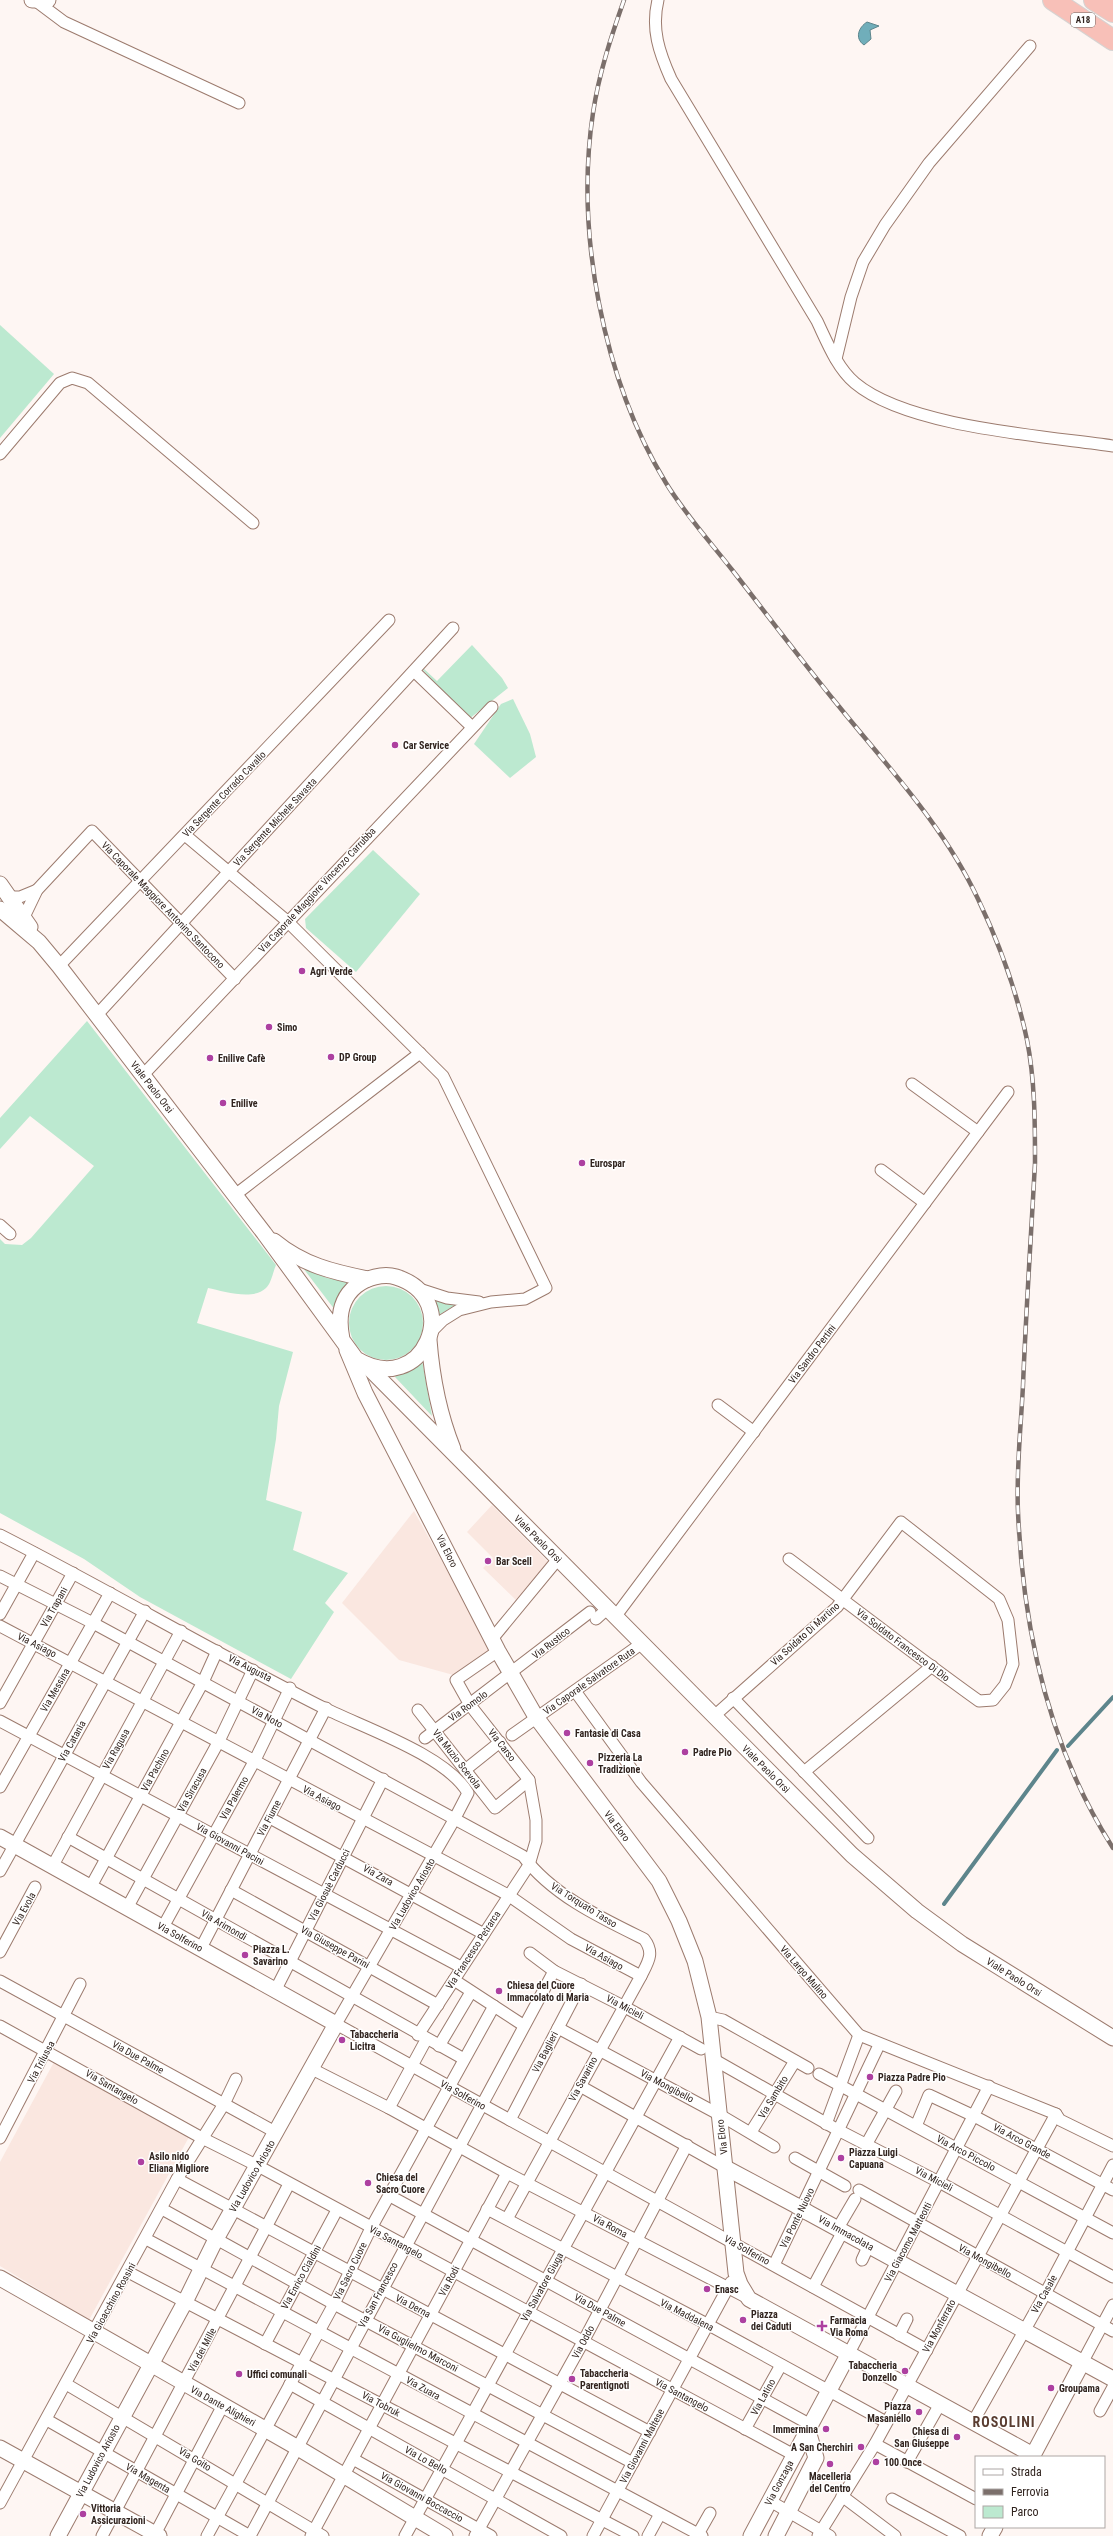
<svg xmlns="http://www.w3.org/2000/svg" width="1113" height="2536" font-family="'Roboto Condensed',sans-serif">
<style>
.built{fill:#fae7e0}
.green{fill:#bce9d0}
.water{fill:#70aeba;stroke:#5d858c}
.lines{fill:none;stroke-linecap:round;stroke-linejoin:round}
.stream{stroke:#5d858c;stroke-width:4}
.street-casing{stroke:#9c7b6e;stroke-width:13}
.secondary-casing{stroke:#9c7b6e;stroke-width:17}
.highway-casing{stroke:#d6d3d2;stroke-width:22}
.street{stroke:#fff;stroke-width:11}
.secondary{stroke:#fff;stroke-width:15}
.highway{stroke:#f8c0b8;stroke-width:20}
.rail-casing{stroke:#7b6f6b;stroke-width:4.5}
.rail{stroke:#fff;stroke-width:3;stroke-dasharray:9;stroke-linecap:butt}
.secondary-bridge-casing{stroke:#9c7b6e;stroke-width:17;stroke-linecap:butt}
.secondary-bridge{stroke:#fff;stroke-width:15}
.poi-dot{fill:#ad40a0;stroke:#fff;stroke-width:1.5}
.labels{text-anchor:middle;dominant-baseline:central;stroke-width:3;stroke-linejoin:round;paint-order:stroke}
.shield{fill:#fff;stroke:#6f6662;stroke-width:1}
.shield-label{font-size:9px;font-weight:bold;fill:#31241f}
.poi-label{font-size:10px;font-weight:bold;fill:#31241f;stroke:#fff;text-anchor:start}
.street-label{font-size:10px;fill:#31241f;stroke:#fff}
.district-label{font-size:14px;font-weight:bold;letter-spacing:1px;fill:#5a3d31;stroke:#fff}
</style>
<rect width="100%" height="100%" fill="#fef6f3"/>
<g class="built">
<polygon points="492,1505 548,1562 535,1584 518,1602 483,1568 493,1558 467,1532"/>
<polygon points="414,1511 491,1650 457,1676 399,1660 342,1603"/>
<polygon points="54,2062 189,2137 89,2320 0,2266 0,2162"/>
</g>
<g class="green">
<polygon points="0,325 54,374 0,438"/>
<polygon points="472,645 502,678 508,688 469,719 422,669 423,668 437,681"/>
<polygon points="513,699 530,734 536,757 510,778 474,744 501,704"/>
<polygon points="373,850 420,894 356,972 306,928 305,919"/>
<path d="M 87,1021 L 276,1265 C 273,1272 271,1284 266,1288 C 253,1301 223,1291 208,1288 L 197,1323 L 293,1352 L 279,1406 L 276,1439 L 266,1500 L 302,1512 L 293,1550 L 348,1573 L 325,1603 L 334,1612 L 291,1679 L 140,1597 L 84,1559 L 0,1513 L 0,1239 L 5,1244 L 22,1245 L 31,1238 L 94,1166 L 30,1116 L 0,1149 L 0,1118 Z"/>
<polygon points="303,1268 327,1278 354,1282 335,1310"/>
<circle cx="386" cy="1323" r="37"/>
<polygon points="432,1298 446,1304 457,1304 437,1316"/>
<polygon points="422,1360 432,1416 395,1377 397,1374 410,1371"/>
</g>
<path class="water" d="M 867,22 L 879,26 L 870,30 L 871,39 L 864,45 C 854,38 859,27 867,22 Z"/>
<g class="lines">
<g class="stream">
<polyline points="1068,1746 1113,1697"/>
<polyline points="944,1904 1057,1750"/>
</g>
<g class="street-casing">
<g id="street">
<path d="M 658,0 C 651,29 659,52 671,79 L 817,321 C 827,342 837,368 855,383 C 907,427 1044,436 1113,446"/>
<polyline points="36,1 64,22 239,103"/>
<polyline points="836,359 851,297 863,262 885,225 929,163 1030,46"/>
<polyline points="0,454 60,383 72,378 88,383 253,523"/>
<polyline points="414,671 472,727"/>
<polyline points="185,835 287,921 443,1076 546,1288 525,1299 491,1302 459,1310 443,1320 431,1332"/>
<polyline points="10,897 20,897 37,890"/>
<polyline points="24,917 37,890 92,831 235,979"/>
<polyline points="59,966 389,620"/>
<polyline points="96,1016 453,628"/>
<polyline points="143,1075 492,707"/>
<polyline points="912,1084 978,1132"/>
<polyline points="881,1170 925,1203"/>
<polyline points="235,1195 420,1053"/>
<polyline points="0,1225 10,1234"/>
<polyline points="416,1288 447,1298 479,1302"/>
<polyline points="718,1405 754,1432"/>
<path d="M 0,1535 C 110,1591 216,1654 326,1709 C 365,1728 447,1756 468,1793 L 454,1820 L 336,2024 L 927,2350"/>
<path d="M 0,1576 L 93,1623 L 523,1856 C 552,1895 601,1918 644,1939 C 655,1953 648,1962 641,1976 L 507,2219"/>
<polyline points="0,1614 34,1553"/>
<polyline points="615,1617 1008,1092"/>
<polyline points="596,1619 607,1609"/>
<polyline points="0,1626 508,1895 571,1939 641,1976"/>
<polyline points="492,1639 558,1559"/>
<polyline points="575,1691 641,1782 859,2035 1056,2114 1060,2120 1113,2146"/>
<polyline points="733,1698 868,1838"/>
<polyline points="0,1703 73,1573"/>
<polyline points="418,1710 495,1808 529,1780"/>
<path d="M 713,1717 L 837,1607 L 843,1599 L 901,1522 L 999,1599 L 1008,1620 L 1013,1664 L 1005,1685 L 993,1700 L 979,1701 C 915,1655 853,1607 789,1559"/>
<polyline points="0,1721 461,1967"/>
<polyline points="512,1735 641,1644"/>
<polyline points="425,1738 590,1612"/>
<polyline points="465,1770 500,1742"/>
<polyline points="804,1772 932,1666"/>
<polyline points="0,1787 110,1593"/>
<polyline points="270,1818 484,1934"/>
<polyline points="68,1837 464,2059"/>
<polyline points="52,1867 181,1631"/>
<polyline points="0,1871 145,1611"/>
<polyline points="90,1888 203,1682 217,1651"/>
<polyline points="231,1890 438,2005"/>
<polyline points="127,1908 219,1741 253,1670"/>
<polyline points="163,1927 255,1760 290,1688"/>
<polyline points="201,1948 326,1708"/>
<polyline points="0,1952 35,1887"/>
<polyline points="530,1953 554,1971 623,2006 701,2049"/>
<polyline points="454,1980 523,2025"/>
<polyline points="0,1981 277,2133"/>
<polyline points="275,1991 383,1779"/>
<polyline points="709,2017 723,2020 808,2068"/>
<polyline points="0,2026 202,2138 258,2166 794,2455"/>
<polyline points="558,2028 720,2115 774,2147"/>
<polyline points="418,2035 529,1865 536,1841 536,1820 529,1780 470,1705 456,1680 498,1651"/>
<polyline points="439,2046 471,1992"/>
<polyline points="713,2059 838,2130 939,2182 1113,2277"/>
<polyline points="312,2069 389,2108 507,2173 748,2298"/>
<polyline points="819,2074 1113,2233"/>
<polyline points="580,2086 726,2168"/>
<polyline points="389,2108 426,2040"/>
<polyline points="510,2120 581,1984"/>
<polyline points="826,2124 859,2035"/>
<polyline points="916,2126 929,2095 974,2116 1113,2190"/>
<polyline points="751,2132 795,2061"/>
<polyline points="0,2138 80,1984"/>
<polyline points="866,2145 896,2091"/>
<polyline points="795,2158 845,2186"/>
<polyline points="177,2179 650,2432"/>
<polyline points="859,2190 1113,2331"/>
<polyline points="390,2196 811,2425"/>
<polyline points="162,2209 334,2304 633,2463"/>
<polyline points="487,2209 707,2324 886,2422"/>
<polyline points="838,2228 855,2199"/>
<polyline points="146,2239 702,2536"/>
<polyline points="862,2260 868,2247"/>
<polyline points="774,2265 879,2045"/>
<polyline points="128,2272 633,2536"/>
<polyline points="813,2287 843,2231"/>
<polyline points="899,2335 907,2319"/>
<polyline points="265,2344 337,2210"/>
<polyline points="848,2355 989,2086"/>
<polyline points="1082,2363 1113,2305"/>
<polyline points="66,2384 323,2536"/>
<polyline points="290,2384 561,2536"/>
<polyline points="1100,2411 1113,2387"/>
<polyline points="47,2420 250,2536"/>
<polyline points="973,2422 1045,2294 1113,2165"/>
<polyline points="745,2429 781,2365"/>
<polyline points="875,2444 976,2499"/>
<polyline points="353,2459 491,2536"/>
<polyline points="907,2462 940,2404"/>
<polyline points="842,2496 895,2536"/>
<polyline points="892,2499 960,2536"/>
<polyline points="770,2501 830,2536"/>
<polyline points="0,2503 177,2179 224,2104 236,2079"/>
<polyline points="102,2536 289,2184"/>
<polyline points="154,2536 222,2407"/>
<polyline points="207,2536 334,2304 371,2228 494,2006"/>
<polyline points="250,2536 554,1971"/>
<polyline points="311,2536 507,2173"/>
<polyline points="405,2536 680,2037"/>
<polyline points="475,2536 583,2342 687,2145"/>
<polyline points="593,2536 731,2282"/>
<polyline points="648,2536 660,2514"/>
<polyline points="697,2536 710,2513"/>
<polyline points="818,2536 875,2444 1056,2114"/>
</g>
</g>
<g class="secondary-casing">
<g id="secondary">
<polyline points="32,0 48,0"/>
<polyline points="0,884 30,927"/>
<path d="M 0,909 L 39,942 L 59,966 L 264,1233 L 356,1359 C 424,1400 465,1298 396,1277 C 383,1273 366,1278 356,1286 C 339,1300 338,1320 342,1339"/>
<path d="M 274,1241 C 303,1265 333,1272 368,1279"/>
<path d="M 429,1340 C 432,1379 439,1414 453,1449"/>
<polyline points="347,1350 365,1393 498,1651 536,1717 659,1881 679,1921 695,1961 709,2017 736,2273 740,2284 749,2299 1033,2455"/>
<polyline points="367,1366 852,1855 917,1911 962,1944 1113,2038"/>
<polyline points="0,1837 336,2024 216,2239 185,2302 58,2536"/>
<polyline points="726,2168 797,2206"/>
<polyline points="807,2212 1113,2379"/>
<polyline points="0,2278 298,2448 445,2536"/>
<polyline points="0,2448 159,2536"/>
<polyline points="1032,2457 1082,2363"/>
<polyline points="751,2536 848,2355"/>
<polyline points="776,2536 816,2458 808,2431"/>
<polyline points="990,2536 995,2527"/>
</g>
</g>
<g class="highway-casing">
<g id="highway">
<polyline points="1053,0 1113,40"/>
<polyline points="1094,0 1113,12"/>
</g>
</g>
<use href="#street" class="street"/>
<use href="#secondary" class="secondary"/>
<use href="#highway" class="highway"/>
<g class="rail-casing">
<path id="rail" d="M 624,0 C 611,37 599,73 593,113 C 575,232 603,380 666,483 C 685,514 711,543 733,571 C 768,616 802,661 837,704 C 887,766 944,826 978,899 C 999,943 1017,992 1027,1040 C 1035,1080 1035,1123 1035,1163 C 1031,1237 1026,1311 1023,1385 C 1021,1427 1016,1470 1018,1512 C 1023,1629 1049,1748 1113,1848"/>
</g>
<use href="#rail" class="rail"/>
<g class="secondary-bridge-casing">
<polyline id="secondary-bridge" points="797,2206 807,2212"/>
</g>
<use href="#secondary-bridge" class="secondary-bridge"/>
</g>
<g class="poi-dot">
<circle cx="395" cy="745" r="4"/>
<circle cx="302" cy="971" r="4"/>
<circle cx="269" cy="1027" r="4"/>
<circle cx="331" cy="1057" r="4"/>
<circle cx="210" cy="1058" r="4"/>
<circle cx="223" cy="1103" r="4"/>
<circle cx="582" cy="1163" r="4"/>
<circle cx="488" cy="1561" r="4"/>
<circle cx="567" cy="1733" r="4"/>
<circle cx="685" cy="1752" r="4"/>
<circle cx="590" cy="1763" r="4"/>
<circle cx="245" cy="1955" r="4"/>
<circle cx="499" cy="1991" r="4"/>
<circle cx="342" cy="2040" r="4"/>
<circle cx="870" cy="2077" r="4"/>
<circle cx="841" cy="2158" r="4"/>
<circle cx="141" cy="2162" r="4"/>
<circle cx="368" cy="2183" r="4"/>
<circle cx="707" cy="2289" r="4"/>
<circle cx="743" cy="2320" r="4"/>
<path d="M820 2320h4v4h4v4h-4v4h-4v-4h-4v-4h4z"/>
<circle cx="905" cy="2371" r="4"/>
<circle cx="239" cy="2374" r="4"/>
<circle cx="572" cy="2379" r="4"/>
<circle cx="1051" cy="2388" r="4"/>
<circle cx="919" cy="2412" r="4"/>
<circle cx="826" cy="2429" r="4"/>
<circle cx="957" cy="2437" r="4"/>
<circle cx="861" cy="2447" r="4"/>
<circle cx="876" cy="2462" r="4"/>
<circle cx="830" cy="2464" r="4"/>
<circle cx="83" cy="2514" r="4"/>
</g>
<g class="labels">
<rect class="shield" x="1071" y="13" width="24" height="14" rx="3"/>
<g class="shield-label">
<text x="1083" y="20">A18</text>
</g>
<g class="poi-label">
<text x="403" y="745">Car Service</text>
<text x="310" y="971">Agri Verde</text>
<text x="277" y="1027">Simo</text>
<text x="339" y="1057">DP Group</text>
<text x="218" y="1058">Enilive Cafè</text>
<text x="231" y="1103">Enilive</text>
<text x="590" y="1163">Eurospar</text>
<text x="496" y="1561">Bar Scell</text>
<text x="575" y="1733">Fantasie di Casa</text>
<text x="693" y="1752">Padre Pio</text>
<text x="598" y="1757">Pizzeria La<tspan x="598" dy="12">Tradizione</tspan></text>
<text x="253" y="1949">Piazza L.<tspan x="253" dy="12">Savarino</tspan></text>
<text x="507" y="1985">Chiesa del Cuore<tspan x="507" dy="12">Immacolato di Maria</tspan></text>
<text x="350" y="2034">Tabaccheria<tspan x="350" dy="12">Licitra</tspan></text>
<text x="878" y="2077">Piazza Padre Pio</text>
<text x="849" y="2152">Piazza Luigi<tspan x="849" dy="12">Capuana</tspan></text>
<text x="149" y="2156">Asilo nido<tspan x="149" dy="12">Eliana Migliore</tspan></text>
<text x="376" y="2177">Chiesa del<tspan x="376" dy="12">Sacro Cuore</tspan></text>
<text x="715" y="2289">Enasc</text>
<text x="751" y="2314">Piazza<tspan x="751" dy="12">dei Caduti</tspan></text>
<text x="830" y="2320">Farmacia<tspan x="830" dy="12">Via Roma</tspan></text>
<text x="897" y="2365" text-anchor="end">Tabaccheria<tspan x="897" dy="12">Donzello</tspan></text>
<text x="580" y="2373">Tabaccheria<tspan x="580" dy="12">Parentignoti</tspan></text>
<text x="247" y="2374">Uffici comunali</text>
<text x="1059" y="2388">Groupama</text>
<text x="911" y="2406" text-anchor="end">Piazza<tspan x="911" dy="12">Masaniello</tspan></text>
<text x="818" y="2429" text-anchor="end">Immermina</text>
<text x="949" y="2431" text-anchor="end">Chiesa di<tspan x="949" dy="12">San Giuseppe</tspan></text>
<text x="853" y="2447" text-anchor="end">A San Cherchiri</text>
<text x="884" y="2462">100 Once</text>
<text x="830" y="2476" text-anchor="middle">Macelleria<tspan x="830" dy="12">del Centro</tspan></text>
<text x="91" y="2508">Vittoria<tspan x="91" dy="12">Assicurazioni</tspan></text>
</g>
<g class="street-label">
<text transform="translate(224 794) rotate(-46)">Via Sergente Corrado Cavallo</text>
<text transform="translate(275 822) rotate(-47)">Via Sergente Michele Savasta</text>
<text transform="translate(317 890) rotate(-47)">Via Caporale Maggiore Vincenzo Carrubba</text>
<text transform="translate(163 905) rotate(46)">Via Caporale Maggiore Antonino Santocono</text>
<text transform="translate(152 1087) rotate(52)">Viale Paolo Orsi</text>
<text transform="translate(812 1354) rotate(-53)">Via Sandro Pertini</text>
<text transform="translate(538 1539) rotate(45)">Viale Paolo Orsi</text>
<text transform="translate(447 1551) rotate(63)">Via Eloro</text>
<text transform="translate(54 1607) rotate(-61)">Via Trapani</text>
<text transform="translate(805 1634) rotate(-42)">Via Soldato Di Martino</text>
<text transform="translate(551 1643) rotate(-38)">Via Rustico</text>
<text transform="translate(37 1645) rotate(27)">Via Asiago</text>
<text transform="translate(903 1645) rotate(37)">Via Soldato Francesco Di Dio</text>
<text transform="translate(250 1668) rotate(27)">Via Augusta</text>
<text transform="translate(589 1681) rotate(-35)">Via Caporale Salvatore Ruta</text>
<text transform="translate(55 1690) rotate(-60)">Via Messina</text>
<text transform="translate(468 1706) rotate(-36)">Via Romolo</text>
<text transform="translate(267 1717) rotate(28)">Via Noto</text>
<text transform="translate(72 1741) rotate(-61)">Via Catania</text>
<text transform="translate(502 1745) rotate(52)">Via Carso</text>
<text transform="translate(116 1749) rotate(-61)">Via Ragusa</text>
<text transform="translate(457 1759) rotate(52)">Via Muzio Scevola</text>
<text transform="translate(766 1769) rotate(45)">Viale Paolo Orsi</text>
<text transform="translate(155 1770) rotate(-61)">Via Pachino</text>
<text transform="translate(192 1790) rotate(-61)">Via Siracusa</text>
<text transform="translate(234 1798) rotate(-61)">Via Palermo</text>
<text transform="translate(322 1798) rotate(28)">Via Asiago</text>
<text transform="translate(269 1818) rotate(-62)">Via Fiume</text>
<text transform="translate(617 1826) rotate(53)">Via Eloro</text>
<text transform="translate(230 1844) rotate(29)">Via Giovanni Pacini</text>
<text transform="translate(378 1875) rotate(29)">Via Zara</text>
<text transform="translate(329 1885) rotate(-63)">Via Giosuè Carducci</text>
<text transform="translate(412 1894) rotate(-60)">Via Ludovico Ariosto</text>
<text transform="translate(584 1905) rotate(32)">Via Torquato Tasso</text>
<text transform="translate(24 1909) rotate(-61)">Via Evola</text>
<text transform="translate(224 1925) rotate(30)">Via Arimondi</text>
<text transform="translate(180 1937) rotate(29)">Via Solferino</text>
<text transform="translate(335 1947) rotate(29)">Via Giuseppe Parini</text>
<text transform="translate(473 1950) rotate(-57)">Via Francesco Petrarca</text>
<text transform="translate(604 1957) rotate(29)">Via Asiago</text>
<text transform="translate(804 1972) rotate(49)">Via Largo Mulino</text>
<text transform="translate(1014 1977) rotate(32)">Viale Paolo Orsi</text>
<text transform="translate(625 2007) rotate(28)">Via Micieli</text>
<text transform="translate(545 2052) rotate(-63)">Via Baglieri</text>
<text transform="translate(138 2057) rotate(29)">Via Due Palme</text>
<text transform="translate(41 2062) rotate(-62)">Via Trilussa</text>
<text transform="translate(583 2079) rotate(-62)">Via Savarino</text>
<text transform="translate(667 2086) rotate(28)">Via Mongibello</text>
<text transform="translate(112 2087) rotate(30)">Via Santangelo</text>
<text transform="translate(463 2095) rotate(29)">Via Solferino</text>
<text transform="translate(773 2097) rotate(-59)">Via Sambito</text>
<text transform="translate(722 2137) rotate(-97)">Via Eloro</text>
<text transform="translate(1022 2141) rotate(28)">Via Arco Grande</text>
<text transform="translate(966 2153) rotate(28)">Via Arco Piccolo</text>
<text transform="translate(252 2176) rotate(-60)">Via Ludovico Ariosto</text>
<text transform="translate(934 2179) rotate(28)">Via Micieli</text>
<text transform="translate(797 2218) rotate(-64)">Via Ponte Nuovo</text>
<text transform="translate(610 2226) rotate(28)">Via Roma</text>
<text transform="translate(846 2233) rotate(29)">Via Immacolata</text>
<text transform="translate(396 2242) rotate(28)">Via Santangelo</text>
<text transform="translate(908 2242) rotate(-62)">Via Giacomo Matteotti</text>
<text transform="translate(747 2250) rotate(29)">Via Solferino</text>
<text transform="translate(985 2261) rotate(29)">Via Mongibello</text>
<text transform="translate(350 2271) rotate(-64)">Via Sacro Cuore</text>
<text transform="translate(301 2277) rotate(-61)">Via Enrico Cialdini</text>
<text transform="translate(449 2281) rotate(-62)">Via Rodi</text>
<text transform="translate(542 2287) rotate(-61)">Via Salvatore Giuga</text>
<text transform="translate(1044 2294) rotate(-61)">Via Casale</text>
<text transform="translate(378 2295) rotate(-62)">Via San Francesco</text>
<text transform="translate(111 2303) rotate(-61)">Via Gioacchino Rossini</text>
<text transform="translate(413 2306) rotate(28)">Via Derna</text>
<text transform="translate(600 2310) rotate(29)">Via Due Palme</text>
<text transform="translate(687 2315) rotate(27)">Via Maddalena</text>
<text transform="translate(939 2326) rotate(-62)">Via Monferrato</text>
<text transform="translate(583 2342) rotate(-62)">Via Oddo</text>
<text transform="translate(418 2348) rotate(28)">Via Guglielmo Marconi</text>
<text transform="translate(202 2350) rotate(-62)">Via dei Mille</text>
<text transform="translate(423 2388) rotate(29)">Via Zuara</text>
<text transform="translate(682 2395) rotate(28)">Via Santangelo</text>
<text transform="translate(763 2397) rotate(-61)">Via Latino</text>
<text transform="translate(381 2404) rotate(28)">Via Tobruk</text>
<text transform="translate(223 2406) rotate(29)">Via Dante Alighieri</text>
<text transform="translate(642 2446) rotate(-62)">Via Giovanni Maltese</text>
<text transform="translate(195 2459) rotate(31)">Via Goito</text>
<text transform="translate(426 2460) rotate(29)">Via Lo Bello</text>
<text transform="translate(98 2461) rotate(-62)">Via Ludovico Ariosto</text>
<text transform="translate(148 2478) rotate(30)">Via Magenta</text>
<text transform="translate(779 2483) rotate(-62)">Via Gonzaga</text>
<text transform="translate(422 2497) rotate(29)">Via Giovanni Boccaccio</text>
</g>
<g class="district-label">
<text x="1004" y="2422">ROSOLINI</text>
</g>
</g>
<rect x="975" y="2456" width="130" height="72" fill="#ffffff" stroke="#ada7a5"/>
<rect x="983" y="2469" width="20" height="6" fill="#ffffff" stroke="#ada7a5"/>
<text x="1011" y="2476" font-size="12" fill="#31241f">Strada</text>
<rect x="983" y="2489" width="20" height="6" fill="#7b6f6b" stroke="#ada7a5"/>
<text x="1011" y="2496" font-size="12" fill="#31241f">Ferrovia</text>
<rect x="983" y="2506" width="20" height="12" fill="#bce9d0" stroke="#ada7a5"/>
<text x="1011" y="2516" font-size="12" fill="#31241f">Parco</text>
</svg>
